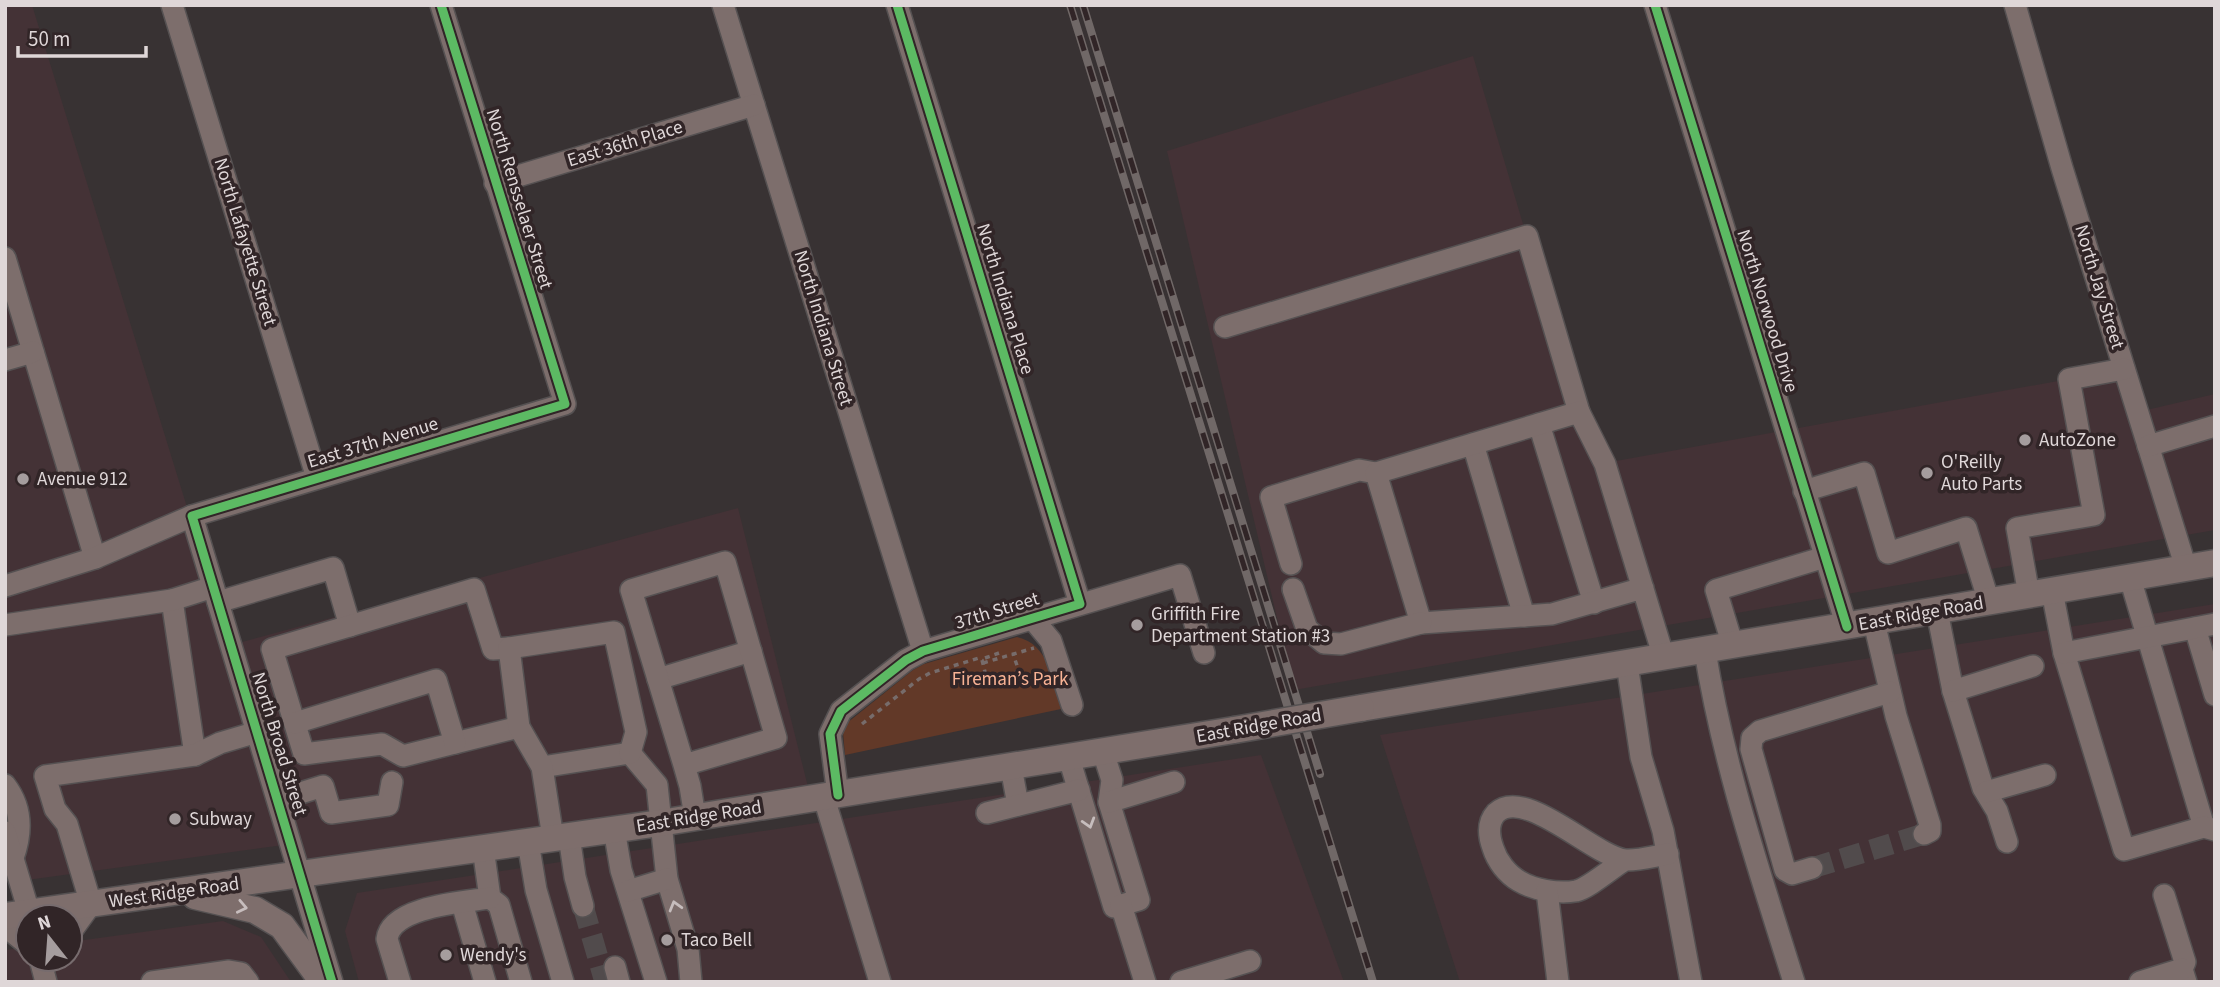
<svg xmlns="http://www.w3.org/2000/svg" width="2220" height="987" font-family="'Source Sans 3',sans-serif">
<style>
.built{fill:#443236}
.green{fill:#623928}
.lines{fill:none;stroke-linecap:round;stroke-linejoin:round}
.minor-tunnel{stroke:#514b4c;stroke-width:21;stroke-dasharray:21 10;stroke-linecap:butt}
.minor-casing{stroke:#555152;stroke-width:24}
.major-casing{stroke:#555152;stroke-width:29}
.path{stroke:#776c6b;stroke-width:3.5;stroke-dasharray:5 5;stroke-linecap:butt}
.minor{stroke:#7d6e6c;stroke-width:21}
.major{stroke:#7e6e6c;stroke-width:26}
.rail-casing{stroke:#706867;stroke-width:8}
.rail{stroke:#312527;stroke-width:5;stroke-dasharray:16;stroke-linecap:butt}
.major-bridge-casing{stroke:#555152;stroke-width:29;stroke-linecap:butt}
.major-bridge{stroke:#7e6e6c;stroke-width:26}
.cycleway-casing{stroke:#312527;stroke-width:13}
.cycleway{stroke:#5cba63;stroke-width:9}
.oneway{stroke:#c6bdbd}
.oneway2{stroke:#c7bdbd}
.poi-dot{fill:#a59d9e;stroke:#312527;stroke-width:2.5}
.labels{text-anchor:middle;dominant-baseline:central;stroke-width:7;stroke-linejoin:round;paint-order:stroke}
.street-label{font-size:19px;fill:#dfd7d8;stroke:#312527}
.poi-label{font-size:19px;fill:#dfd7d8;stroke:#312527;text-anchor:start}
.park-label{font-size:19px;fill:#f9b395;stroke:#312527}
</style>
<rect width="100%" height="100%" fill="#383233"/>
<g class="built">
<polygon points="5,5 32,5 291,844 5,883"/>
<polygon points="1473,56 1579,412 1605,463 2124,369 2138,412 2215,394 2215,530 1294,690 1167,151"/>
<polygon points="738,508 810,795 303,870 235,644"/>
<polygon points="2215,604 2215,982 1460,982 1380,735"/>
<polygon points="1261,755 1344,982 359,982 345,931 357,893"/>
<polygon points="223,921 261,937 291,982 5,982 5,950 28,947 28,959 70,959 70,942"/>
</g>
<path class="green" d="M 1017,637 C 1049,644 1053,681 1061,709 L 845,755 L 843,732 L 847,723 L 913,670 L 924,664 Z"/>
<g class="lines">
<g class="minor-tunnel">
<polyline points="1812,868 1924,834"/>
<polyline points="583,906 605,982"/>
</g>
<g class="minor-casing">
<g id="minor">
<polyline points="172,5 317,478"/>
<polyline points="723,5 923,651"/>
<polyline points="897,5 1080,604"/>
<polyline points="1655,5 1847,627"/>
<polyline points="2015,5 2062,168 2186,568"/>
<polyline points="495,183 754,105"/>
<polyline points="5,258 95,558"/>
<polyline points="1225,327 1527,236 1579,412"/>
<polyline points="5,360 33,352"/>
<polyline points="1539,424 1594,603"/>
<polyline points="1473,444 1524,616"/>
<polyline points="2148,446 2215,426"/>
<polyline points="1804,491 1864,473 1888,553 1966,528 1989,602"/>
<polyline points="192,516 332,982"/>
<polyline points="1291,564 1271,497 1359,470 1376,473"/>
<polyline points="2130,578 2204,827"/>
<polyline points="5,586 95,558 192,516 565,404 441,5"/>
<polyline points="1643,588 1552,614 1421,623 1376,473 1579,412 1605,464 1664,658"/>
<polyline points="1293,589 1307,629 1324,643 1341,644 1421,623"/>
<polyline points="2052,591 2064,653 2124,850 2204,827 2215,830"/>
<polyline points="2029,595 2017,528 2094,515 2069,379 2124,369"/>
<polyline points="172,600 195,755"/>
<polyline points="218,602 333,568 350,626"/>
<polyline points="1937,611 1953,691 1983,788 1997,811 2007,842"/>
<polyline points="1032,618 1051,641 1072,705"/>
<polyline points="1874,622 1896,716 1930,825 1930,831 1924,834"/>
<polyline points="5,625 172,600 213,587"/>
<polyline points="2195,628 2215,695"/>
<polyline points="1733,646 1716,590 1825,557"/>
<polyline points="509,648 493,649 474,589 272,649 304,754 382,744 403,756 519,727"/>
<path d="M 1705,651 C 1723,764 1760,873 1794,982"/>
<polyline points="2064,653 2215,624"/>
<polyline points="1627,664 1641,757 1663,831 1691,982"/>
<polyline points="658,679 751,651"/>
<polyline points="1953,691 2033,666"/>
<polyline points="295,723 436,680 455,743"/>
<polyline points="1069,758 1114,907 1139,900 1109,802 1112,780 1103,752"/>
<polyline points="684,765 776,738 725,562 631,590 684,765 690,786 695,817"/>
<polyline points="542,767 630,753 657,785 667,879 688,949 691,982"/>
<polyline points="1011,767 1018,805"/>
<path d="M 5,785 C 22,807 22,833 13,858"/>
<polyline points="1986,792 2045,775"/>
<polyline points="838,795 830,734 841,711 906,660 923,651 1180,575 1204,653"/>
<polyline points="824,798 880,982"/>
<polyline points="278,800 323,786 331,813 388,805 392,782"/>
<polyline points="1109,802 1174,782"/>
<polyline points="987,813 1079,790"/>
<polyline points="614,829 621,870 656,982"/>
<polyline points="5,832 29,912"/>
<polyline points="569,836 575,877 583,906"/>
<polyline points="553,838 542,767 519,727 509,648 614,632 636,732 630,753"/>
<polyline points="528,842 536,890 563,982"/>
<polyline points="483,848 490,898 499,905 521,982"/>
<path d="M 1625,860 C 1613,867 1589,888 1576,891 C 1558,894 1534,890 1519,881 C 1507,874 1497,861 1493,848 C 1489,837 1487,823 1496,813 C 1525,786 1592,855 1625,860 C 1638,861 1655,856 1668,854"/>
<polyline points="1812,868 1792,874 1785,870 1751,749 1752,738 1760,731 1890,692"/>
<polyline points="628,891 667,879"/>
<polyline points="1547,891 1558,982"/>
<polyline points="2164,895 2185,962 2182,969 2186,982"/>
<polyline points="462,903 485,982"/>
<polyline points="1121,905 1145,982"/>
<polyline points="5,926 28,945"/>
<polyline points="70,933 91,904 67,824 55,809 45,776 195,755 220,743 257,732"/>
<polyline points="40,959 46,982"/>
<polyline points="615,967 619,982"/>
<polyline points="152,982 229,971 241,973 248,982"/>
<path d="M 400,982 L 387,939 C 391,906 465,902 490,898"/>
<polyline points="1181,982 1250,961"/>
<polyline points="2140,982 2182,969"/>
</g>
</g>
<g class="major-casing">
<g id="major">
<polyline points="1361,708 2215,563"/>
<polyline points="195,896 255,910 282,926 323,982"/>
<polyline points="5,916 660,823 1234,730"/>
</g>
</g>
<g class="path">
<polyline points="985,658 999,653"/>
<polyline points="983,663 1034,648"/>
<polyline points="862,724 919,679 930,673 979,658 982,660 987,680 1019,671 1013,654"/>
</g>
<use href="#minor" class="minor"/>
<use href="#major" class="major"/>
<g class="rail-casing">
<g id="rail">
<polyline points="1070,5 1373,982"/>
<polyline points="1083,5 1320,774"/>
</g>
</g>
<use href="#rail" class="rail"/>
<g class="major-bridge-casing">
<polyline id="major-bridge" points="1234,730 1361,708"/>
</g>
<use href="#major-bridge" class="major-bridge"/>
<g class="cycleway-casing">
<g id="cycleway">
<polyline points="1655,5 1847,627"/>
<polyline points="838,795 830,734 841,711 906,660 923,651 1080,604 897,5"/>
<polyline points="332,982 192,516 565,404 441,5"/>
</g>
</g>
<use href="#cycleway" class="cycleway"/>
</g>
<defs><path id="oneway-chevron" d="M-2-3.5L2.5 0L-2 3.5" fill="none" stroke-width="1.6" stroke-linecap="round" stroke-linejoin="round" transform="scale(1.75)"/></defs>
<g class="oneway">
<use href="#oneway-chevron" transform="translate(1089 823) rotate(73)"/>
<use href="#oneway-chevron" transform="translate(675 906) rotate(-106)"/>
</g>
<use class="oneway2" href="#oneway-chevron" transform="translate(242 907) rotate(12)"/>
<g class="poi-dot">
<circle cx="2025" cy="440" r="7"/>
<circle cx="1927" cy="473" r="7"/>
<circle cx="23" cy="479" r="7"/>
<circle cx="1137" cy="625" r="7"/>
<circle cx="175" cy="819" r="7"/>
<circle cx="667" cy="940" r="7"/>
<circle cx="446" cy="955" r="7"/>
</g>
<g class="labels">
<g class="street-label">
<text transform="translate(625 144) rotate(-17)">East 36th Place</text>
<text transform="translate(519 199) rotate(73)">North Rensselaer Street</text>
<text transform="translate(245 242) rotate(73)">North Lafayette Street</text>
<text transform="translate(2099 287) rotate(73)">North Jay Street</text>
<text transform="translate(1005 299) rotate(73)">North Indiana Place</text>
<text transform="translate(1767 311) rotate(73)">North Norwood Drive</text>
<text transform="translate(823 328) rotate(73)">North Indiana Street</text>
<text transform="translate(373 443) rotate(-17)">East 37th Avenue</text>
<text transform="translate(997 611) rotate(-17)">37th Street</text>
<text transform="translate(1921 614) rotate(-10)">East Ridge Road</text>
<text transform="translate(1259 726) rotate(-10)">East Ridge Road</text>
<text transform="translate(279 744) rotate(73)">North Broad Street</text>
<text transform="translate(699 817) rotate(-9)">East Ridge Road</text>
<text transform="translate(174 893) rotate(-8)">West Ridge Road</text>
</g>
<g class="poi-label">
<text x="2039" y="440">AutoZone</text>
<text x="1941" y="462">O'Reilly<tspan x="1941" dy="22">Auto Parts</tspan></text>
<text x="37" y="479">Avenue 912</text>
<text x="1151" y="614">Griffith Fire<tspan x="1151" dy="22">Department Station #3</tspan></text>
<text x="189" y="819">Subway</text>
<text x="681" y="940">Taco Bell</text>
<text x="460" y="955">Wendy's</text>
</g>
<g class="park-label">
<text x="1010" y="679">Fireman’s Park</text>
</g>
</g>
<rect width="2220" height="987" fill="none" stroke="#dfd7d8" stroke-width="14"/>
<g transform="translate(49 938) rotate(343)"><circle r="33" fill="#312527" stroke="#776c6e" stroke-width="2"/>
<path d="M0-5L12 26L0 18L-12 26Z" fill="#a59d9e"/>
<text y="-10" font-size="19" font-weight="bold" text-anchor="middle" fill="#dfd7d8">N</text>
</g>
<path d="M18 46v10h128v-10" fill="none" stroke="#dfd7d8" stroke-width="3.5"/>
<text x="28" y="46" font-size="21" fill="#dfd7d8" stroke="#312527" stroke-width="5" paint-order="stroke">50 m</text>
</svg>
